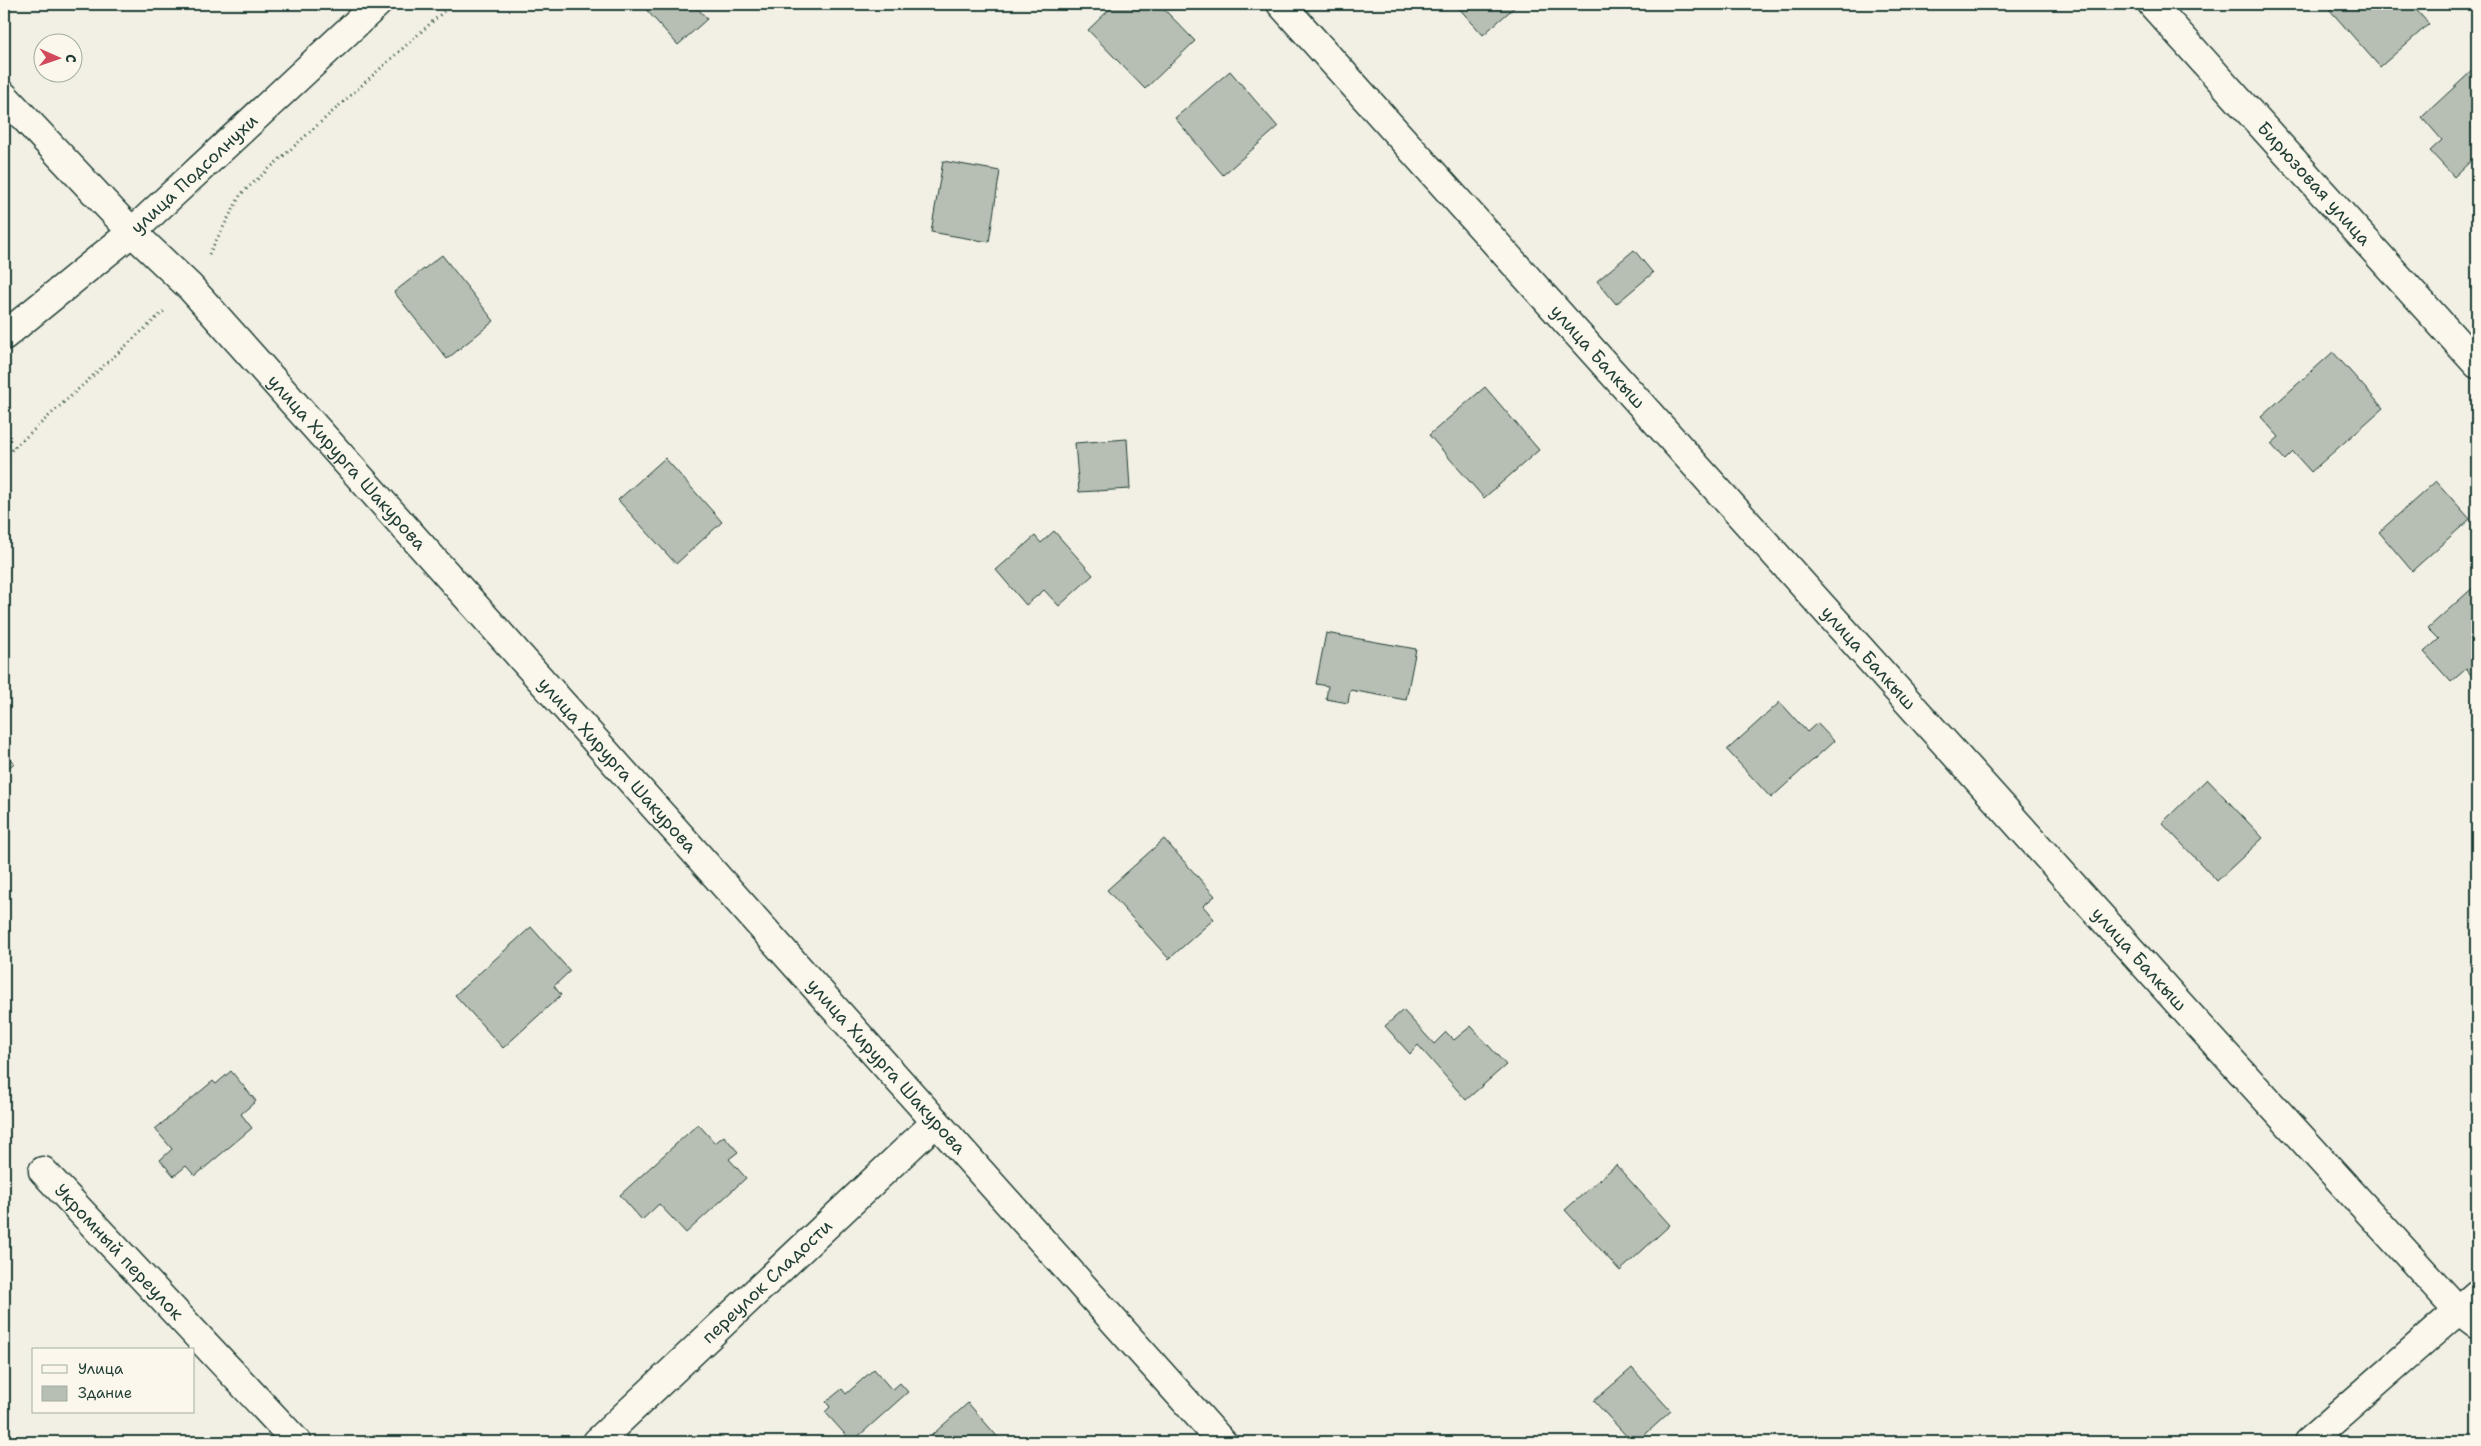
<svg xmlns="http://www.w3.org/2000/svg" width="2481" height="1446" font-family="'Shantell Sans',sans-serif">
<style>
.building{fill:#b7beb3;stroke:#1f3d34}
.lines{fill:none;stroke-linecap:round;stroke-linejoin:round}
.minor-casing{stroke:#1f3d34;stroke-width:31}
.path{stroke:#1f3d34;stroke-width:3;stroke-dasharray:1 4;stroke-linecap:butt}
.minor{stroke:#fbf7ec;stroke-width:28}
.labels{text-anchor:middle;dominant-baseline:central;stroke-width:4;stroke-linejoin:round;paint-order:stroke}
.street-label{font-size:18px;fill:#1f3d34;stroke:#fbf7ec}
</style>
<rect width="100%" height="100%" fill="#f2f0e5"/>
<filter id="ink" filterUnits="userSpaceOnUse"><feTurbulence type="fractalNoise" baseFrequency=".02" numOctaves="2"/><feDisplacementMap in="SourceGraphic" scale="10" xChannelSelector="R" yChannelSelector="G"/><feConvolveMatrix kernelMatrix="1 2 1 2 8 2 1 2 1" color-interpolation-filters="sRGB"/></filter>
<g filter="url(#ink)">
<g class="building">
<polygon points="641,4 694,4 707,19 678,45"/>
<polygon points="1115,4 1159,4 1195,41 1145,89 1088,30"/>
<polygon points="1455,4 1518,4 1483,35"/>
<polygon points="2334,4 2411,4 2429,24 2380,67 2329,9"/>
<polygon points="2475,68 2477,70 2477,155 2454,177 2430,151 2442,140 2422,117"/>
<polygon points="1230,71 1278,127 1223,175 1175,118"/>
<polygon points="943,161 1000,171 989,242 931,232"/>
<polygon points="1634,250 1653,273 1616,304 1597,281"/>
<polygon points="442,255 494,321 447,359 394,292"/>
<polygon points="2333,352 2383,408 2311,472 2293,452 2285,460 2271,444 2279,437 2261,417"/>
<polygon points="1485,387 1539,450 1484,498 1429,435"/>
<polygon points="1127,439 1130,489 1079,492 1075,443"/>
<polygon points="665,458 722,522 676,564 618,500"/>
<polygon points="2436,481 2470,519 2412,571 2379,532"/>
<polygon points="1054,531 1093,575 1059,606 1044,590 1026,605 996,570 1035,536 1041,543"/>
<polygon points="2477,584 2477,682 2466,669 2451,682 2424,652 2439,639 2428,628"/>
<polygon points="1326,633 1416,649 1406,700 1350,690 1348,703 1326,699 1328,686 1316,684"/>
<polygon points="1780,702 1807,732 1817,723 1834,741 1771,798 1727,750"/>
<polygon points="4,753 14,763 4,773"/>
<polygon points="2207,779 2263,838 2217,881 2162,823"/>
<polygon points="1164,839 1215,896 1203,906 1214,919 1169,959 1107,890"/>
<polygon points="531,927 570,971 554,986 561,995 503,1048 455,995"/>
<polygon points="1403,1010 1434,1044 1446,1032 1454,1040 1471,1026 1506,1065 1466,1100 1418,1045 1410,1054 1385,1026"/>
<polygon points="231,1071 256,1101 241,1114 252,1128 195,1176 186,1166 174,1176 160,1160 172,1149 155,1129 213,1081 216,1084"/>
<polygon points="698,1124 715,1143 724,1136 738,1152 729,1159 746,1178 686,1233 659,1204 642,1220 620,1195"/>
<polygon points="1616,1165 1670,1225 1620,1271 1565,1210"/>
<polygon points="4,1319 10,1327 4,1333"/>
<polygon points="1632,1368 1671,1411 1637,1442 1632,1442 1594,1401"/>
<polygon points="874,1369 892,1390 900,1383 908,1392 852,1442 825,1412 830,1407 826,1402 842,1389 846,1394"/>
<polygon points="968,1403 1002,1442 924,1442"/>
</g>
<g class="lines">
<g class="minor-casing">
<g id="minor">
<path id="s1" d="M 1281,4 L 2175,999 L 2458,1310 L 2477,1324"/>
<path id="s2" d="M 2152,4 L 2477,364"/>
<path id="s3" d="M 4,96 L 132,232 L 190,287 L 1222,1442"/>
<path id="s4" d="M 4,336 L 132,232 L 377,4"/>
<path id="s5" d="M 43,1171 L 297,1442"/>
<path id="s6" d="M 597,1442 L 936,1122"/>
<polyline points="2308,1442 2477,1294"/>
</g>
</g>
<g class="path">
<polyline points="209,254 241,194 452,4"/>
<polyline points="4,444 15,447"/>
<polyline points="4,457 164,311"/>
</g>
<use href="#minor" class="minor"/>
</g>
</g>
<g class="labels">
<g class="street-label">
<text stroke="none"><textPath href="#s4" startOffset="250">улица Подсолнухи</textPath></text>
<text stroke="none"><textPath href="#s2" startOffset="242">Бирюзовая улица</textPath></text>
<text stroke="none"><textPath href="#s1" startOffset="474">улица Балкыш</textPath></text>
<text stroke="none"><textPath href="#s3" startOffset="502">улица Хирурга Шакурова</textPath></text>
<text stroke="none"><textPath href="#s1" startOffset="879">улица Балкыш</textPath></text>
<text stroke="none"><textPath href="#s3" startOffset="908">улица Хирурга Шакурова</textPath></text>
<text stroke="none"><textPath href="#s1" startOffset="1284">улица Балкыш</textPath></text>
<text stroke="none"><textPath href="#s3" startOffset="1312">улица Хирурга Шакурова</textPath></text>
<text stroke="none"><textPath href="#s5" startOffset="111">Укромный переулок</textPath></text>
<text stroke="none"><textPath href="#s6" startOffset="234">переулок Сладости</textPath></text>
</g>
</g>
<rect width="2481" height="1446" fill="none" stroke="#fbf7ec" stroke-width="20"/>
<rect x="10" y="10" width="2461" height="1426" fill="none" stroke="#1f3d34" stroke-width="2" filter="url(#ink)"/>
<rect x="32" y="1348" width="162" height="65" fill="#fbf7ec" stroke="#a3ada2"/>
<rect x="42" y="1365" width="25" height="8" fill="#fbf7ec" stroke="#a3ada2"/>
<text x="78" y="1374" font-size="15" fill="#1f3d34">Улица</text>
<rect x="42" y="1386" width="25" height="15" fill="#b7beb3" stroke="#a3ada2"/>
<text x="78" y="1398" font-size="15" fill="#1f3d34">Здание</text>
<g transform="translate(58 58) rotate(92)"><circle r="24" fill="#fbf7ec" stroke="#a3ada2"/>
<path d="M0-4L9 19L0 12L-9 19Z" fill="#d1495b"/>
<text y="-8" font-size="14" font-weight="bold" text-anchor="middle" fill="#1f3d34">С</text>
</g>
</svg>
